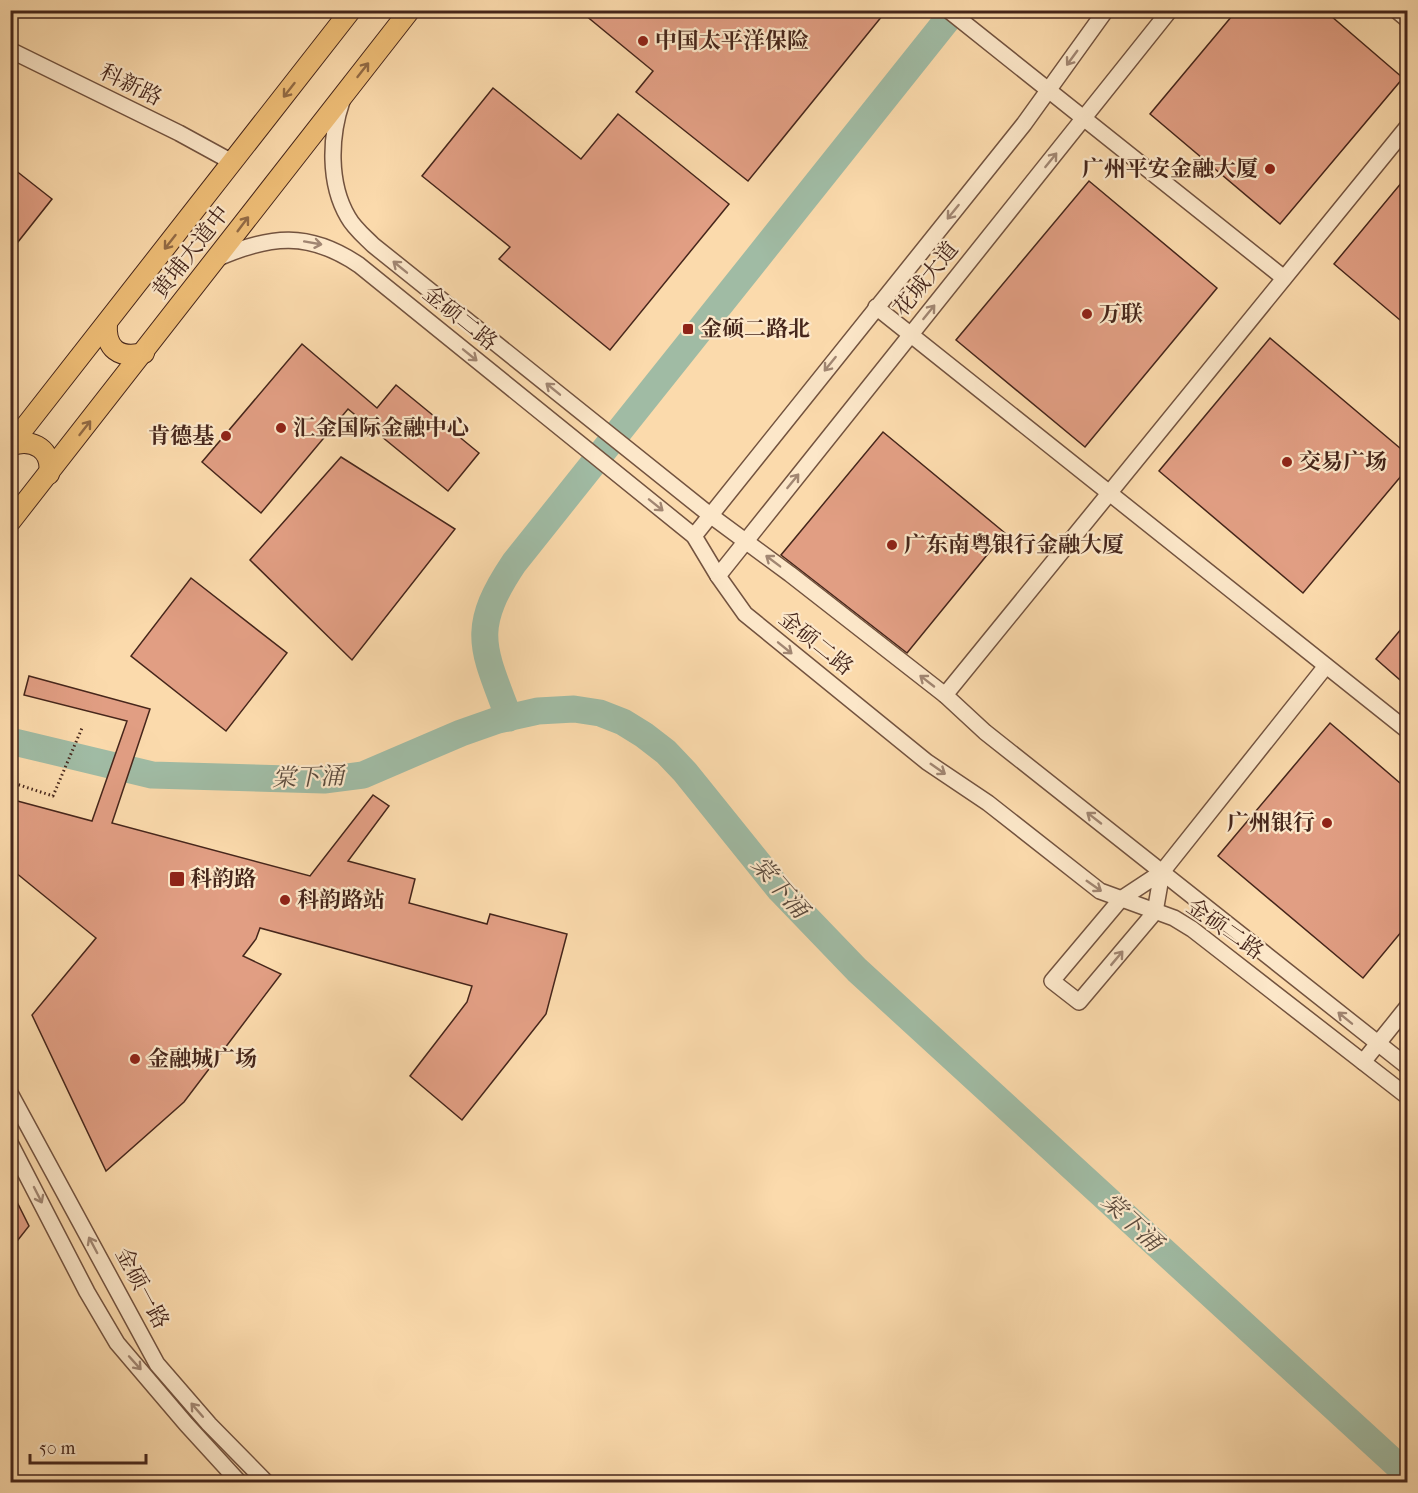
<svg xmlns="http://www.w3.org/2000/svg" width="1418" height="1493" font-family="'IM FELL French Canon','Noto Serif SC',serif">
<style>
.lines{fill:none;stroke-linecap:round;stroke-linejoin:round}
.river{stroke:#a0bba4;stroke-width:27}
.building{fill:#e19e83;stroke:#46261b;stroke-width:1.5}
.minor-casing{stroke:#73533f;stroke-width:18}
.major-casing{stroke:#46261b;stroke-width:22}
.path{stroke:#46261b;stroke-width:3;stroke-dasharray:1.5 3;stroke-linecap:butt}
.minor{stroke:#fce7c9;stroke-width:15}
.major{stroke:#eebd76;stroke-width:20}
.oneway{stroke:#a18672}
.oneway2{stroke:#926a44}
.poi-dot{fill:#8f2418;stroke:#fce7c9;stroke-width:2}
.labels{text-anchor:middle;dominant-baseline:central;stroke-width:4.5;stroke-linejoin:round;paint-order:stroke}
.poi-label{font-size:22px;font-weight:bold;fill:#46261b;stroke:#fce7c9;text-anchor:start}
.street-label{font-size:22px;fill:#46261b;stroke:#fce7c9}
.water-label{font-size:24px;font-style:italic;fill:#5c4b3d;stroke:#fce7c9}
</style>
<rect width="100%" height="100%" fill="#fbdaac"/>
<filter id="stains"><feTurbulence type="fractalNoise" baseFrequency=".00333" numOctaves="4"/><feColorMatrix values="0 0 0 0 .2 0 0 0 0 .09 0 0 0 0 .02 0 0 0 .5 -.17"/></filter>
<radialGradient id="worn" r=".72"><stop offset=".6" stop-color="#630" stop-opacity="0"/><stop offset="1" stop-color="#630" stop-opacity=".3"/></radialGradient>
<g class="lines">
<g class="river">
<path d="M 509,718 C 483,648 469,630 514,563 L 955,10"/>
<polyline points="10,741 152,775 324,780 363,775 461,733 498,720 538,711 574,709 600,713 623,722 644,735 666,752 685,772 780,890 857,970 1408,1475"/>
</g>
</g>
<g class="building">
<polygon points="579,10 887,10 748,181 636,92 653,71"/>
<polygon points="1237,10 1324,10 1403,78 1280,224 1150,114"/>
<polygon points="493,88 581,159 618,114 729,204 610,350 499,259 510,247 422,176"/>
<polygon points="10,166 52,199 10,252"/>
<polygon points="1407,176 1407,326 1334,264"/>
<polygon points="1089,181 1217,288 1085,447 956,340"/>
<polygon points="1270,338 1407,454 1407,469 1303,593 1159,471"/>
<polygon points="302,344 377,408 396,385 479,453 448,491 348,409 261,513 202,462"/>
<polygon points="883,432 1005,533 907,653 781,555"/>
<polygon points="341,457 455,529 352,660 250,560"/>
<polygon points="191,578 287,653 226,731 131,656"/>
<polygon points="1407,622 1407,686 1376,659"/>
<polygon points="29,676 150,709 112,823 310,876 373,795 389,806 348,861 415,879 409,903 487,924 490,914 567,934 546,1014 462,1120 410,1076 467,1002 472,986 260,928 256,939 243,956 281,974 184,1102 106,1171 32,1015 96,938 10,868 10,799 92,821 127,721 24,695"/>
<polygon points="1330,723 1407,789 1407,925 1363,978 1218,856"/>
<polygon points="10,1188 29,1226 10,1250"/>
</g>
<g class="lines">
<g class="minor-casing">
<g id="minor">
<polyline points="948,10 1284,278"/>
<polyline points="1396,10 1408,20"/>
<polyline points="10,50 179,133 232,162"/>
<path d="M 342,101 C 330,136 328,183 348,217 C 354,228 364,236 373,245 L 710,515 L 790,574 L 945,695 L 985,732 L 1408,1067"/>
<path d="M 216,259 C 270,235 309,231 359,265 L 694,536 L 718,576 L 745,614 L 927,762 L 988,803 L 1100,891 L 1174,918 L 1192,929 L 1408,1097"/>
<polyline points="876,307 1408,731"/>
<polyline points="694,536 1024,124 1106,10"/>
<polyline points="718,576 1170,10"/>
<polyline points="945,695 1408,126"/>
<polyline points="1162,872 1155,912 1079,1002 1052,981 1121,899 1162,872 1326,666"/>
<polyline points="1363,1062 1408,1006"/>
<polyline points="10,1093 157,1364 209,1424 266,1482"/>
<polyline points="10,1143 87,1292 117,1343 186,1424 239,1482"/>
</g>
</g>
<g class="major-casing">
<g id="major">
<path d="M 107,323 C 105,349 119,359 144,353"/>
<path d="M 12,445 C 33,438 53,450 49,474"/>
<polyline points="10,446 351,10"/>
<polyline points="10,522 410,10"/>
</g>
</g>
<polyline class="path" points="10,782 53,796 82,728"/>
<use href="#minor" class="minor"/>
<use href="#major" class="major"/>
</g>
<defs><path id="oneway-shaft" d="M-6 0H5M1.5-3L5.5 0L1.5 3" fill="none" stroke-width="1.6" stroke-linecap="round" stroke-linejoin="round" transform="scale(1.5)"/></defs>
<g class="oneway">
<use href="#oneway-shaft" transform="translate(1072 58) rotate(126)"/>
<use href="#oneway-shaft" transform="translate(1051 160) rotate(-51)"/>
<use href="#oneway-shaft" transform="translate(953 212) rotate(129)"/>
<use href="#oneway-shaft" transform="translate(313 243) rotate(10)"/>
<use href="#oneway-shaft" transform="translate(400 267) rotate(-141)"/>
<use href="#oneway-shaft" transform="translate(929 312) rotate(-51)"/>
<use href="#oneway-shaft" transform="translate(470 355) rotate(39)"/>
<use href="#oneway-shaft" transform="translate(830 364) rotate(129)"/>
<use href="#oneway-shaft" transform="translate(553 389) rotate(-141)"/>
<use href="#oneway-shaft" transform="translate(793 481) rotate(-51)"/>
<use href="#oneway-shaft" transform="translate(656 505) rotate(39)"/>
<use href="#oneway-shaft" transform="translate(773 561) rotate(-143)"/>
<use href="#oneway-shaft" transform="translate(785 648) rotate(39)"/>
<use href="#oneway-shaft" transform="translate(927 681) rotate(-142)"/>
<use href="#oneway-shaft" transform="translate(938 769) rotate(35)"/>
<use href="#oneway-shaft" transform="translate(1094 818) rotate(-142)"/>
<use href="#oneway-shaft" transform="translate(1094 886) rotate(35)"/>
<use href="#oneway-shaft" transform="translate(1117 958) rotate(-50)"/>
<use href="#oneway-shaft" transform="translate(1345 1018) rotate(-141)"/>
<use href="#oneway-shaft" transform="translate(38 1195) rotate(63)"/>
<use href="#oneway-shaft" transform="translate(93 1245) rotate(-118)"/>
<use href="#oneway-shaft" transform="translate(135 1363) rotate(48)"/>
<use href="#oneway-shaft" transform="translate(197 1410) rotate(-131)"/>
</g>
<g class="oneway2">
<use href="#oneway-shaft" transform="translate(363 70) rotate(-52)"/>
<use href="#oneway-shaft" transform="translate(289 90) rotate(128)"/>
<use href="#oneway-shaft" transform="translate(243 224) rotate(-53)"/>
<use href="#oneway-shaft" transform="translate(170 242) rotate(128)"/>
<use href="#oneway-shaft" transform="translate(85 428) rotate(-52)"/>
</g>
<g class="poi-dot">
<circle cx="643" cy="41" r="6"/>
<circle cx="1270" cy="169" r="6"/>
<circle cx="1087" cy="314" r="6"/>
<rect x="682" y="323" width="12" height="12" rx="3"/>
<circle cx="281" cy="428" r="6"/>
<circle cx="226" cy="436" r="6"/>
<circle cx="1287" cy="462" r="6"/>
<circle cx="892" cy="545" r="6"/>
<circle cx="1327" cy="823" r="6"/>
<rect x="169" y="871" width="16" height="16" rx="3"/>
<circle cx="285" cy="900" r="6"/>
<circle cx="135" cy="1059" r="6"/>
</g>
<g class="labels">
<g class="poi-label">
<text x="655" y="41">中国太平洋保险</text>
<text x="1258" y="169" text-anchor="end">广州平安金融大厦</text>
<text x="1099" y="314">万联</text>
<text x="700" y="329">金硕二路北</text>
<text x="293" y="428">汇金国际金融中心</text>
<text x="214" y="436" text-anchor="end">肯德基</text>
<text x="1299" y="462">交易广场</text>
<text x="904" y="545">广东南粤银行金融大厦</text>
<text x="1315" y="823" text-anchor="end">广州银行</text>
<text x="190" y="879">科韵路</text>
<text x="297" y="900">科韵路站</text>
<text x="147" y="1059">金融城广场</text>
</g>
<g class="street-label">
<text transform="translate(131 85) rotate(26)">科新路</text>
<text transform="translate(191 252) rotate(-52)">黄埔大道中</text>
<text transform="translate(926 279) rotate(-51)">花城大道</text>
<text transform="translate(460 318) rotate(39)">金硕二路</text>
<text transform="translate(816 643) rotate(39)">金硕二路</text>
<text transform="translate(1225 929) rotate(35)">金硕二路</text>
<text transform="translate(142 1288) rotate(62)">金硕一路</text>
</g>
<g class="water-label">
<text transform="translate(308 777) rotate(-2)">棠下涌</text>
<text transform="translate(780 887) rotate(49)">棠下涌</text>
<text transform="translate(1132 1222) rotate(43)">棠下涌</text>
</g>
</g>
<rect width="1418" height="1493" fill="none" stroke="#fbdaac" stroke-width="36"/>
<rect x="12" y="12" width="1394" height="1469" fill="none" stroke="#46261b" stroke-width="3"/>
<rect x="18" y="18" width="1382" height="1457" fill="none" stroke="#46261b" stroke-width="1.5"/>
<path d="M30 1454v9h116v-9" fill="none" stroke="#46261b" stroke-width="3"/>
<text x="39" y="1454" font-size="18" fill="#46261b" stroke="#fce7c9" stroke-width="4.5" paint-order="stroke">50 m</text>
<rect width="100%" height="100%" filter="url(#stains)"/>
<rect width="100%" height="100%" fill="url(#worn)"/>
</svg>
